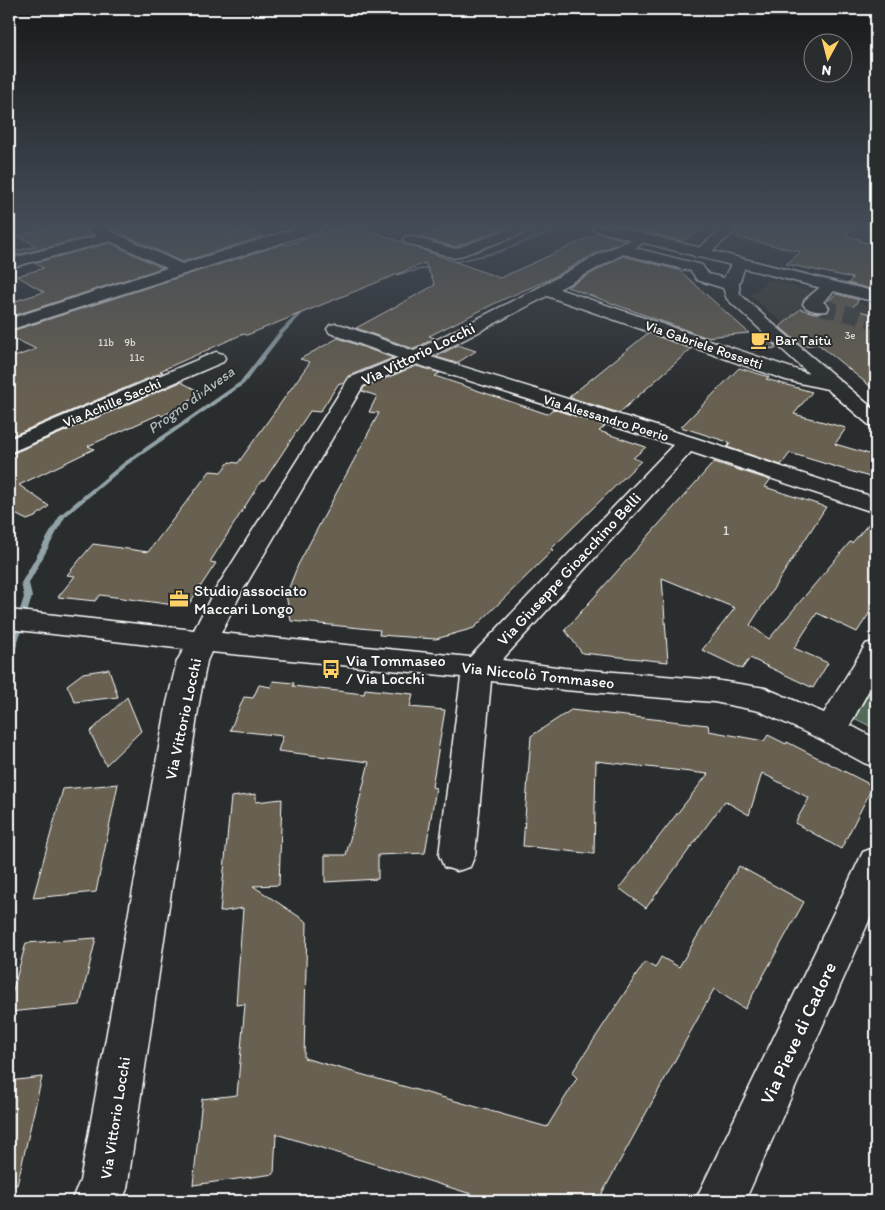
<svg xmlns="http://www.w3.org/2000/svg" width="885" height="1210" font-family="Itim,sans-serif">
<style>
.built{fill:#3d3d38}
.green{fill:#526b59;stroke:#a8b5ac}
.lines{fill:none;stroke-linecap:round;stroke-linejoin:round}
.stream{fill:#92a3a8;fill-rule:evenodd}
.building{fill:#686151;stroke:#fff}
.minor-tunnel{stroke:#3f4243;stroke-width:16;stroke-dasharray:16 8;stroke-linecap:butt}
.minor-casing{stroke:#fff;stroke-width:3}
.major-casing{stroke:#fff;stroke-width:3}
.minor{fill:#2a2d2e;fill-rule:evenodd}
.major{fill:#2a2d2e;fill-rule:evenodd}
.labels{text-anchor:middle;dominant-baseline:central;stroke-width:4;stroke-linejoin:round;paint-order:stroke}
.far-number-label{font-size:11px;fill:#d9d8d4}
.far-poi-label{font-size:14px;fill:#fff;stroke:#2a2d2e;text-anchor:start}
.far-street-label{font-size:14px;fill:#fff;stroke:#2a2d2e}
.number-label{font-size:14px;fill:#d9d8d4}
.far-water-label{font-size:15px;font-style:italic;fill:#aebabe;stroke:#2a2d2e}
.street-label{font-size:16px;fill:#fff;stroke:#2a2d2e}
.poi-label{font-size:16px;fill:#fff;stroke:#2a2d2e;text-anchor:start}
.near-street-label{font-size:19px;fill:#fff;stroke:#2a2d2e}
</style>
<rect width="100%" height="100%" fill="#2a2d2e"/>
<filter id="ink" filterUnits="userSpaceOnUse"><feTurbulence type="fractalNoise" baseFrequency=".02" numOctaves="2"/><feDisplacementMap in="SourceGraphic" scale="10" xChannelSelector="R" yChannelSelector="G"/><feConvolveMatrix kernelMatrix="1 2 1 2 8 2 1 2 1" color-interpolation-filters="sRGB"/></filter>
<g filter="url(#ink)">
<polygon class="built" points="769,280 876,307 876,336 834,333 798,336 750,295"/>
<polygon class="green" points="876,682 876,729 854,718"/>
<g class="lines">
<g class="stream">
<polygon points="559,228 562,229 499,253 446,265 444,264 497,251"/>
<polygon points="435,265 437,266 436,267 390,277 388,276"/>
<polygon points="305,306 309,307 282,335 244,384 127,465 65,517 29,583 32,597 13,657 12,659 9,660 9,645 24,597 21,583 60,515 123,463 240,382 278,333"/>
</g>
</g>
<g class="building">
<polygon points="53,227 86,227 87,232 92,236 18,255 13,252 36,246 18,236"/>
<polygon points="108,227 226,227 227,234 245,229 264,236 182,262"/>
<polygon points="344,227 360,227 500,278 599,233 626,240 598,252 548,280 504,299 429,336 435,338 414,349 356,328 435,285 425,263 247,335 243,334 160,371 163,372 9,437 9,359 36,349 9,336 9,332 283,244 286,245"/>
<polygon points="447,227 499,227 499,230 454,247 420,237"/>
<polygon points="627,227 708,227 681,241"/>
<polygon points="742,227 854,227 845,236 861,239 859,241 876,245 876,283 873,283 868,288 848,283 853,278 786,264 801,252 737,237 738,232"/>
<polygon points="110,243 162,268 9,317 9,303 44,292 17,276 44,268 34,263"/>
<polygon points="623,256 679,270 749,333 705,337 567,287"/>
<polygon points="836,294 859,300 851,309 876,315 876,391 818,344 802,346 780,327 800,309 814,313 827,313 831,307 826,302"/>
<polygon points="648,333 691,349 619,413 569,397"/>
<polygon points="338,338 393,358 348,376 343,384 339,383 320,412 310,411 264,481 261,481 210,562 216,563 189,604 175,603 174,605 100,595 95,601 58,597 75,576 67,575 93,544 148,552 210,471 221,472 229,462 238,463 310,362 300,359"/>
<polygon points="767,338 777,348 753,350"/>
<polygon points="458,345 476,351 457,363 436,357"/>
<polygon points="416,366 440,373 435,376 547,414 553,409 605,426 599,431 646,447 633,458 641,461 551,549 553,550 474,628 436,639 379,635 380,630 291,621 286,595 298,565 379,413 369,412 377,396 362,391 364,387"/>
<polygon points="739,368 769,377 766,379 812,392 794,414 846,428 835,444 876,456 876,479 790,453 781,465 727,447 731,443 681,427"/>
<polygon points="181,382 204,394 184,403 187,404 162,416 160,414 88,446 94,449 19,485 49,506 35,517 27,520 9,511 9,455"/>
<polygon points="714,462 770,480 765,487 826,507 750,625 769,639 850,542 852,543 876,515 876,603 857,632 817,613 794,648 828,663 813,688 750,658 742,669 702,650 735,608 662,578 668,662 582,653 565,630"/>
<polygon points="109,669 118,697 75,702 67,685 83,673"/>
<polygon points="273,681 294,683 293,686 364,694 365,689 413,694 410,707 445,710 432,787 436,788 425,853 378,855 378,879 325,882 325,855 346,855 369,762 278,751 283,736 230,730 244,697 253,698 259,685 271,687"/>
<polygon points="127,697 141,731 106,765 90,732"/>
<polygon points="571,710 708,725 709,731 764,741 768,735 786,744 787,742 873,786 841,849 795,823 809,798 762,773 749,815 725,801 646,908 619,888 708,774 596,761 594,854 523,846 531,736"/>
<polygon points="118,784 96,892 33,898 63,789"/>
<polygon points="256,794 256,802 282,799 279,885 253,886 307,922 304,1058 547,1127 577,1078 572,1073 645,962 655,968 661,957 679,967 739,866 804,902 745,1009 714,989 598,1201 494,1201 276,1134 274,1174 193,1185 202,1099 237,1095 245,1004 236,1005 243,908 220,912 231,797"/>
<polygon points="96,938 80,1005 9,1012 9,1004 26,943"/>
<polygon points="42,1077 17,1185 9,1184 9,1081"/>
</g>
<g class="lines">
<polyline class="minor-tunnel" points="821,307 876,321"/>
<g class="minor-casing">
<g id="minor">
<polygon points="88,227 102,227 182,264 300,227 323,227 321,230 9,330 9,319 167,268 110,241 9,268 9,259 98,236 89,232"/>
<polygon points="514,227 535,227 533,230 455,258 405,243 403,240 405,237 410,236 455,249"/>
<polygon points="724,227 740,227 705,257 695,257 693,254 695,251"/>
<path d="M 642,235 L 647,236 L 649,239 L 635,248 L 702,265 L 708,274 L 724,278 L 733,260 L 743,260 L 746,263 L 739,284 L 740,294 L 772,323 L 876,411 L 876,427 L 869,425 L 827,389 L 786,380 L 547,296 L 431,357 L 695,438 L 876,498 L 876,513 L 691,452 L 502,660 L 564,668 L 714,680 L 765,688 L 824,713 L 866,644 L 876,641 L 876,677 L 850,725 L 876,739 L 876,767 L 864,763 L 820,739 L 759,711 L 714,702 L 564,690 L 491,681 L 475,855 L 470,867 L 457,871 L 444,867 L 439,855 L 461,677 L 211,652 L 207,661 L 199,703 L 127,1189 L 122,1201 L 71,1201 L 80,1181 L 167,703 L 177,661 L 184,649 L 9,629 L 9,610 L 194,630 L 212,595 L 349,378 L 398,358 L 330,333 L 327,329 L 330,325 L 336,324 L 342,325 L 414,351 L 540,287 L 599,254 ZM 623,254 L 691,271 L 697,280 L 723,288 L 727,299 L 809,374 L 559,289 ZM 416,364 L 673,445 L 470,657 L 221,633 L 240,595 L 363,386 Z"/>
<path d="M 831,281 L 837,283 L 839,286 L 823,302 L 829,307 L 827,311 C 819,312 807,311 803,304 L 805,300 L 825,283 Z"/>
<polygon points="216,352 223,354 225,358 223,362 9,453 9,439"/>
<polygon points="876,847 876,905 745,1201 695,1201 863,852"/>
</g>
</g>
<g class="major-casing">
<polygon id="major" points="592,227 617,227 876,292 876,302 594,230"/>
</g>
<use href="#minor" class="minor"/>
<use href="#major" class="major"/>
</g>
</g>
<linearGradient id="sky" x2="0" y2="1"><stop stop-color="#171919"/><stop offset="0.57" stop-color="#444c57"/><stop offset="1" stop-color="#444c57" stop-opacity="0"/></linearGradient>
<rect width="885" height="397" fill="url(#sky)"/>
<defs>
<g id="cafe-bare" transform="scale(1.5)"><path d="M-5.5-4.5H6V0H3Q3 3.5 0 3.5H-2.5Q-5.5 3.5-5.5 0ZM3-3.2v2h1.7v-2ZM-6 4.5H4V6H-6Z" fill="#ffd166" stroke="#2a2d2e" stroke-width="2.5" paint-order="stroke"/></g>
<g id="office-bare" transform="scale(1.5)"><path d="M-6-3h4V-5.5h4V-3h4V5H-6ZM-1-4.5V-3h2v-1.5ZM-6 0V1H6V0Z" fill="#ffd166" stroke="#2a2d2e" stroke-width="2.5" paint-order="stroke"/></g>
<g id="bus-bare" transform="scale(1.5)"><path d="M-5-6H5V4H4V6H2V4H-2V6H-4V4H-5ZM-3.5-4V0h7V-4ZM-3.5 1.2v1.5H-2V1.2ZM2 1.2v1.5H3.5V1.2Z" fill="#ffd166" stroke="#2a2d2e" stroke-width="2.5" paint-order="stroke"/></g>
</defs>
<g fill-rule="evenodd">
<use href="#cafe-bare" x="760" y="340"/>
<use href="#office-bare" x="179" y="599"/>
<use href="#bus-bare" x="331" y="669"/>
</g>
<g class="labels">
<g class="far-number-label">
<text x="850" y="335">3e</text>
<text x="106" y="342">11b</text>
<text x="130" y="342">9b</text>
<text x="137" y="357">11c</text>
</g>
<g class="far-poi-label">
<text x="775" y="340">Bar Taitù</text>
</g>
<g class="far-street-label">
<text transform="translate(704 345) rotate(19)">Via Gabriele Rossetti</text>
<text transform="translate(112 403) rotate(-23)">Via Achille Sacchi</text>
<text transform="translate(606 418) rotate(17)">Via Alessandro Poerio</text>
</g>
<g class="number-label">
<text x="726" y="530">1</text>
</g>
<g class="far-water-label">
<text transform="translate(191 400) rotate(-36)">Progno di Avesa</text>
</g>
<g class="street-label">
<text transform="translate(418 354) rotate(-26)">Via Vittorio Locchi</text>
<text transform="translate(569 569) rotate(-47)">Via Giuseppe Gioacchino Belli</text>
<text transform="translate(538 675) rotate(6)">Via Niccolò Tommaseo</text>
<text transform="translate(183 719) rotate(-78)">Via Vittorio Locchi</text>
<text transform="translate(115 1118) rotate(-81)">Via Vittorio Locchi</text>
</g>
<g class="poi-label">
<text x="194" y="590">Studio associato<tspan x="194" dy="18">Maccari Longo</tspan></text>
<text x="346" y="660">Via Tommaseo<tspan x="346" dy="18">/ Via Locchi</tspan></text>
</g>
<g class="near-street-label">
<text transform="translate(798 1033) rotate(-65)">Via Pieve di Cadore</text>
</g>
</g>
<rect width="885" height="1210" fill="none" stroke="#2a2d2e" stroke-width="30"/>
<rect x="15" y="15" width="855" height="1180" fill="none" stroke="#fff" stroke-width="2" filter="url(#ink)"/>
<g transform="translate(828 58) rotate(187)"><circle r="24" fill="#2a2d2e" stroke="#7f8182"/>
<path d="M0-4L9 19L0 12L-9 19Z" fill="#ffd166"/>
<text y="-8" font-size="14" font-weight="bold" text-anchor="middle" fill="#ffffff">N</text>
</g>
</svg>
